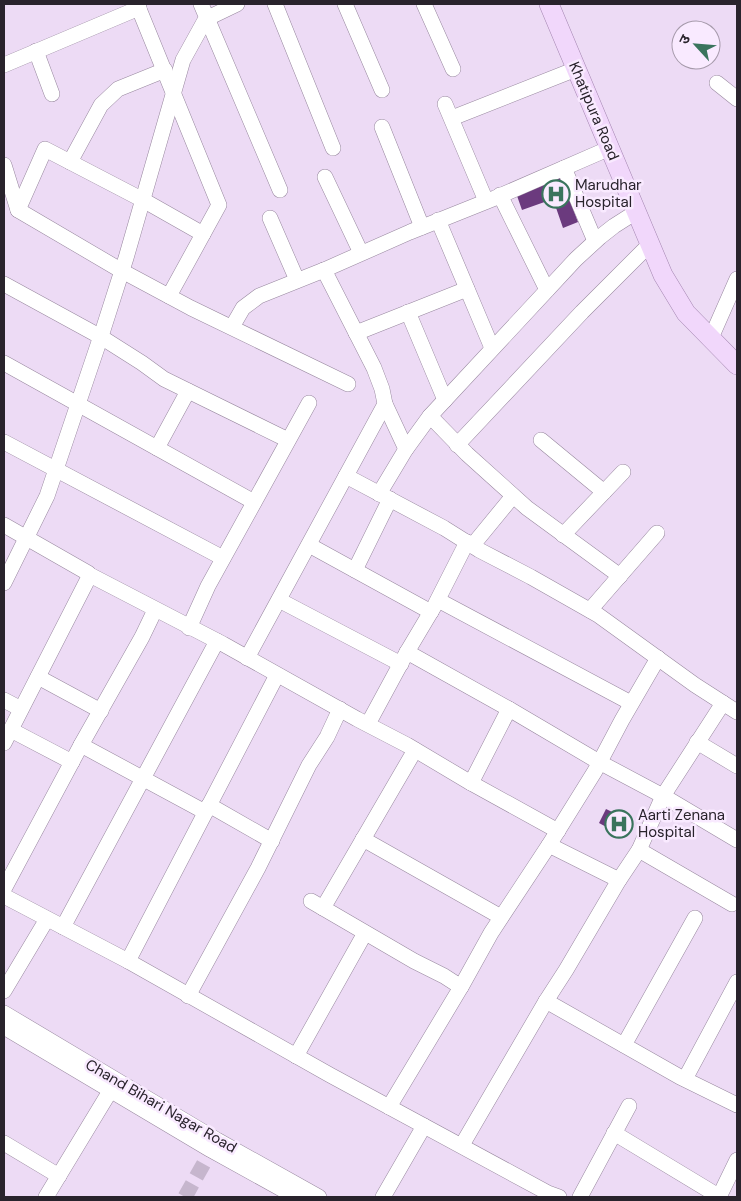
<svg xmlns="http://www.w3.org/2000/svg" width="741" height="1201" font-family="'DM Sans','Noto Sans Devanagari',sans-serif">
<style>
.building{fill:#6b3a7e}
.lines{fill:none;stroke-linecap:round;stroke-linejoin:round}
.minor-tunnel{stroke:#c6b6cd;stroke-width:15;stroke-dasharray:15 8;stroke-linecap:butt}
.minor-casing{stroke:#98889f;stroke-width:16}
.major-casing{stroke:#a486b1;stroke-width:20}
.minor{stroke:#fff;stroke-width:15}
.major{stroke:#f1d7fb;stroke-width:19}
.labels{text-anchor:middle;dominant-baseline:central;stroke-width:5;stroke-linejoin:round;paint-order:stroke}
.street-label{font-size:15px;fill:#29232c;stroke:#f9eaff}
.poi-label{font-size:15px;fill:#29232c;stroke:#f9eaff;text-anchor:start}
</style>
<rect width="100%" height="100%" fill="#eddbf5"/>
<g class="building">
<polygon points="561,177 578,222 563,228 553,199 522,210 516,193"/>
<polygon points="606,809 633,822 625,837 599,823"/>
</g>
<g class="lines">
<polyline class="minor-tunnel" points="185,1197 217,1140"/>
<g class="minor-casing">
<g id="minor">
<polyline points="137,4 219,205 169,296"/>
<polyline points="201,4 280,190"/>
<polyline points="275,4 333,148"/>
<polyline points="345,4 382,90"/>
<polyline points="424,4 453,69"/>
<polyline points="36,51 52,94"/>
<polyline points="4,65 139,8"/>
<polyline points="717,83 737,99"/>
<polyline points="445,104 486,201"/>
<polyline points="452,118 576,69"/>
<polyline points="382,127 422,227"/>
<polyline points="70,162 101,105 118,89 165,70"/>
<polyline points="4,165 18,210 122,271 191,308 348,384"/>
<polyline points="564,168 595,241"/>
<polyline points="325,177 361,253"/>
<polyline points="500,195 547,290"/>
<polyline points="18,210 45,149 143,200 203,234"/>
<polyline points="270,218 297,280"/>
<polyline points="438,220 492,348"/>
<polyline points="4,284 101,337 142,363 164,379 288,440"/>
<polyline points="408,312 445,400"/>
<polyline points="232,327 243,308 259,296 324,270 410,232 495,198 610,148"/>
<polyline points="356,333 467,289"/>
<polyline points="711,338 737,279"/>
<polyline points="4,363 254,502"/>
<polyline points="385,404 406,449"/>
<polyline points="430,416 467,454 527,508 620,576"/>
<polyline points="541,440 604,492 563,535"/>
<polyline points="4,442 223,558"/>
<polyline points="457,445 582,312 650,244"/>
<polyline points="157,448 188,391"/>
<polyline points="346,476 444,528 479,550 531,577 598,615 695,685 723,703"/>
<polyline points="604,492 623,472"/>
<polyline points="379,494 406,449 430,416 576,259 600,237 614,226 636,212"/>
<polyline points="4,525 88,573 90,575 223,644 357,719 407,745 471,783 558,831"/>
<polyline points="309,545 431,612"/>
<polyline points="472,546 513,496"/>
<polyline points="355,570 390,499"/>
<polyline points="4,583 47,496 103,330 126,258 183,60 204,22 212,16 237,4"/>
<polyline points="279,600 401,664"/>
<polyline points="438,600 631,703"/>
<polyline points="590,610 657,533"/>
<polyline points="189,628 208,586 309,403"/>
<polyline points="407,652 509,709 599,762 663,796 737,840"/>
<polyline points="247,658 385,404 382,389 374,368 324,270"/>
<polyline points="38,677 101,711"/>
<polyline points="4,700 21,709"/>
<polyline points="368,724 407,652 435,605 467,542"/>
<polyline points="11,730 72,762"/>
<polyline points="697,742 737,766"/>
<polyline points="4,743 90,575"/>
<polyline points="81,745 205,812"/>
<polyline points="471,783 509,709"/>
<polyline points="209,805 272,841"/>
<polyline points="363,839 501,917"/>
<polyline points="549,845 619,880"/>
<polyline points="639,850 732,904"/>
<polyline points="4,889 81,745 142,637 155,610"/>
<polyline points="4,896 128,961 330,1075 548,1193 559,1197"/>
<polyline points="311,901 414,961 444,976 461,987"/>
<polyline points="323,908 415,750"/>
<polyline points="63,927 217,641"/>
<polyline points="128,961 277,675"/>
<polyline points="4,991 47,919"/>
<polyline points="188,996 258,868 309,765 327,737 340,709"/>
<polyline points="546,1001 680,1077 737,1105"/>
<polyline points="4,1013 217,1140 319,1197"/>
<polyline points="4,1027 211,1150 296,1197"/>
<polyline points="624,1045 695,918"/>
<polyline points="296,1056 365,933"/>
<polyline points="685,1079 737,982"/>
<polyline points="389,1107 461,987 491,933 549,845 595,771 622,720 658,658"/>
<polyline points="614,1133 720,1197"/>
<polyline points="4,1143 59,1176"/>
<polyline points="462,1145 546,1001 566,970 619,880 639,850 663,796 723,703 737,712"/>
<polyline points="46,1197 115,1083"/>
<polyline points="383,1197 424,1126"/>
<polyline points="580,1197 629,1106"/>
<polyline points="719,1197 737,1160"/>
</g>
</g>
<g class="major-casing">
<polyline id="major" points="549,4 663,275 686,313 737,365"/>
</g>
<use href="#minor" class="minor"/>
<use href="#major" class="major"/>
</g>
<defs>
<g id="hospital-ring" transform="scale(1.4375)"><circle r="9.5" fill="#f9eaff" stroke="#3a745d" stroke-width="1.5"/><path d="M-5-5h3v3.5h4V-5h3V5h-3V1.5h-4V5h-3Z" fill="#3a745d"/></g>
</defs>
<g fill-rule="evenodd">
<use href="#hospital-ring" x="556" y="194"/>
<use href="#hospital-ring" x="619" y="824"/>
</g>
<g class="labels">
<g class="street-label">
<text transform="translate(594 111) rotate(67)">Khatipura Road</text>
<text transform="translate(161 1106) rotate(30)">Chand Bihari Nagar Road</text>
</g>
<g class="poi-label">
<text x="575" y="185">Marudhar<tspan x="575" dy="17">Hospital</tspan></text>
<text x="638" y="815">Aarti Zenana<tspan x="638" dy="17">Hospital</tspan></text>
</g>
</g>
<rect width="741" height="1201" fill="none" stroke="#29232c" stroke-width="10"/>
<g transform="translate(696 45) rotate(296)"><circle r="24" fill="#f9eaff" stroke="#a69aab"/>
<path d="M0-4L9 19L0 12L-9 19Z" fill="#3a745d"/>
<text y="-8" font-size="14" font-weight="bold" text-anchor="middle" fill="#29232c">उ</text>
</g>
</svg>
